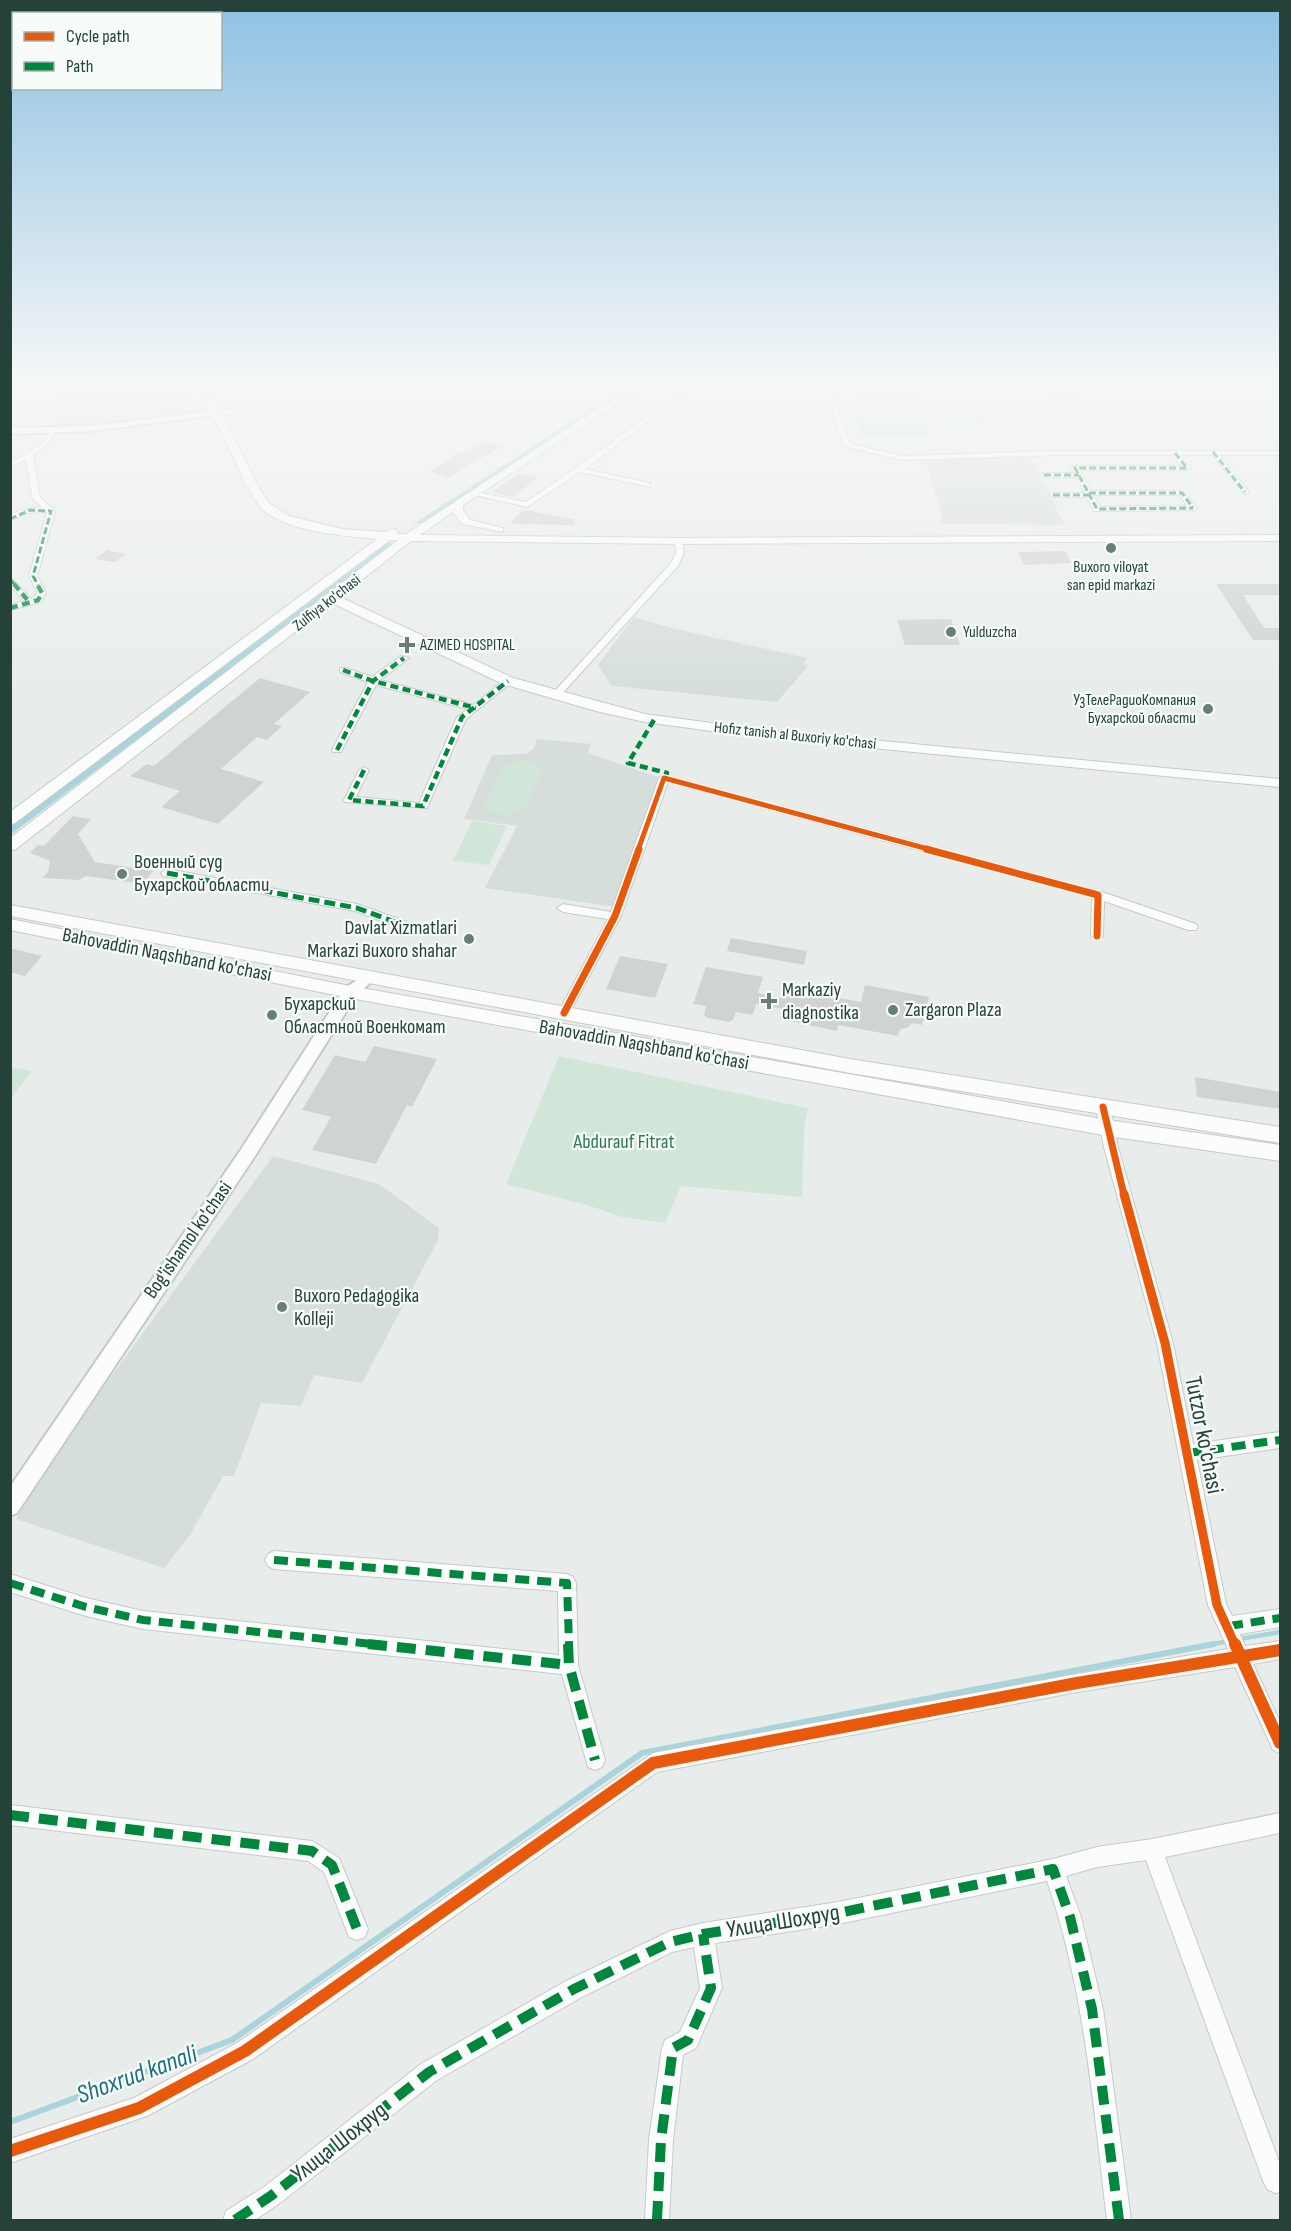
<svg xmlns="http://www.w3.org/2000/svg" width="1291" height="2231" font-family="'Sofia Sans Condensed',sans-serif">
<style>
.built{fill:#d6dedb}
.green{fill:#d1e6d8}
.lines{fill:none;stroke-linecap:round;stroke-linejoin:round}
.stream-far1{stroke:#a9d4db;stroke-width:4.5}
.stream{stroke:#a9d4db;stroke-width:6}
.canal{fill:#a9d4db;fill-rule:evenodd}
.building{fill:#cfd4d2}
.minor-casing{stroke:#c5cac8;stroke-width:2}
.tertiary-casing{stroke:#c5cac8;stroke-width:4}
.secondary-casing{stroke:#c3cbc8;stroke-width:2}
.primary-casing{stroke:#c3ccc9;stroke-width:3}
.minor{fill:#fcfcfc;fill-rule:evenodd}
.tertiary{fill:#fcfcfc;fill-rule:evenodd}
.secondary{fill:#fcfcfc;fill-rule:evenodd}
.primary{fill:#cfd7d5;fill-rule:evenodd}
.quiet-far4{stroke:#00873e;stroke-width:3;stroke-dasharray:7 3;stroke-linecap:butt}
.quiet-far3{stroke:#00873e;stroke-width:4.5;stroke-dasharray:8 4.5;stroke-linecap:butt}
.quiet-far2{stroke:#00873e;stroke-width:5;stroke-dasharray:11 5;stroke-linecap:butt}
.quiet-far1{stroke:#00873e;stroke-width:8;stroke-dasharray:14 8;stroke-linecap:butt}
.quiet{stroke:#00873e;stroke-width:10;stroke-dasharray:19 10;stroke-linecap:butt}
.cycleway-far3-casing{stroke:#f7fbf9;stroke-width:8}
.cycleway-far2-casing{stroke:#f7fbf9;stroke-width:10}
.cycleway-far1-casing{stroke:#f7fbf9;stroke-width:13}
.cycleway-casing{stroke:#f7fbf9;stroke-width:16}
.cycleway-far3{stroke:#e8590c;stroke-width:5}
.cycleway-far2{stroke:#e8590c;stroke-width:7}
.cycleway-far1{stroke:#e8590c;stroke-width:9}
.cycleway{stroke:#e8590c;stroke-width:12}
.poi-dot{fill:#697e78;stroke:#f7fbf9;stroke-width:2}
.labels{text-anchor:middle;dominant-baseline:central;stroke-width:4.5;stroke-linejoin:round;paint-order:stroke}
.far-poi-label{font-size:16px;fill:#24423a;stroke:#f7fbf9;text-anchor:start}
.far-street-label{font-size:16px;fill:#24423a;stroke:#f7fbf9}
.poi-label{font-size:20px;fill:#24423a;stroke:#f7fbf9;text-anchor:start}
.street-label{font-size:20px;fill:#24423a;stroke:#f7fbf9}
.park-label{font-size:20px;fill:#2d7a4b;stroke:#f7fbf9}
.near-street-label{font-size:24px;fill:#24423a;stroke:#f7fbf9}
.near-water-label{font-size:26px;font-style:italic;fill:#1c6f80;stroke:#f7fbf9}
</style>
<rect width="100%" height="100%" fill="#e8edeb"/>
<g class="built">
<polygon points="60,382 188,382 192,389 190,392 193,401 207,410 116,422 55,428"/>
<polygon points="1046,398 1108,399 1112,414 1054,414"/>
<polygon points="1029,456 1065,525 942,524 940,519 943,517 924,459"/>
<polygon points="634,617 675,629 807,658 803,664 809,665 777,702 612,686 598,665"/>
<polygon points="537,739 591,744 588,753 658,777 616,907 485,888 517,826 464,819 492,755 526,754 534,748"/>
<polygon points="273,1156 379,1184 439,1228 438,1240 362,1383 314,1375 301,1406 261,1403 234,1476 223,1476 190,1535 164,1568 16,1519 63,1442"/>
</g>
<g class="green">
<polygon points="853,390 918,392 929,437 860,436"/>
<polygon points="941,400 975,401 983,425 948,424"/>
<polygon points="521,760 538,764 542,772 524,809 506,816 488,811 484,804 504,766"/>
<polygon points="472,821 507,826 489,865 453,861"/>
<polygon points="559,1056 808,1108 804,1129 802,1197 681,1186 665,1223 622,1217 587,1205 506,1184"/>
<polygon points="11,1067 32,1071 11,1099 10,1067"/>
</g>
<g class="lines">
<g class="stream-far1">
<polyline points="1239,1639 1280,1632"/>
<polyline points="1207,1645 1229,1641"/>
</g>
<polyline class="stream" points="10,2122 232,2040 642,1753 1214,1644"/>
<g class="canal">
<polygon points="625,391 627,394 593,412 420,524 415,523 589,410"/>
<polygon points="389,542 396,544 10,835 10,827"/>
</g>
</g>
<g class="building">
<polygon points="487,442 500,447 447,478 429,471 455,457 453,456"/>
<polygon points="520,473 539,477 512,497 492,492"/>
<polygon points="527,510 575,520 574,525 510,524 519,513"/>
<polygon points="107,550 126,554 115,562 95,559"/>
<polygon points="1065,551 1071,563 1024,565 1018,552"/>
<polygon points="1216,584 1278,584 1281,588 1281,595 1243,595 1264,628 1281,628 1281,640 1253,640"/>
<polygon points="951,619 960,645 905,645 897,620"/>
<polygon points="260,678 310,692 274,724 282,726 267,740 257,737 221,769 264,782 218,824 161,807 180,791 130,776 147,764 154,766"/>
<polygon points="73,816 91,819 78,834 95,862 153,871 143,884 86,876 79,880 42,878 48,872 50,861 30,853 38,845 44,846"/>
<polygon points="731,938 807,951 804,965 727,951"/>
<polygon points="10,948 42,956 25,976 10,972"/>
<polygon points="620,956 668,964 655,998 606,989"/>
<polygon points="706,967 763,977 758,993 786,999 789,989 861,1002 865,985 929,997 922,1025 912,1023 907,1028 900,1029 898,1036 838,1025 837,1031 780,1019 783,1009 756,1004 753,1015 736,1012 733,1020 729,1022 708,1018 704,1015 706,1006 693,1004"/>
<polygon points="374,1046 437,1059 412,1107 407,1105 376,1164 312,1150 331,1117 302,1110 335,1055 365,1062"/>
<polygon points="1195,1077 1281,1092 1281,1109 1197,1097"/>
</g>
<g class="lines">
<g class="minor-casing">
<g id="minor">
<polygon points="694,382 700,382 585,469 650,483 650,487 580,472 527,507 471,494 475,492 526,502 576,468"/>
<path d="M 842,382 L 848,382 L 837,408 L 850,444 L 903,456 L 1058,451 L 1280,451 L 1280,455 L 1219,455 L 1249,492 L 1245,494 L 1212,455 L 1180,455 L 1191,468 L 1187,470 L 1080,470 L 1091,491 L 1182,491 L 1197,508 L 1193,510 L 1097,511 L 1094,511 L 1087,497 L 1053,497 L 1049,495 L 1053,493 L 1085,493 L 1076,477 L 1044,477 L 1040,475 L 1044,473 L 1074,473 L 1071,468 L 1075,466 L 1181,466 L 1173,455 L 1058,455 L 903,460 L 847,447 L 843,445 L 831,408 ZM 1093,495 L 1180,495 L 1187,506 L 1100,507 Z"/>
<polygon points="51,432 56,433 44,447 33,455 40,497 55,511 37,576 46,593 41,602 10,610 10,605 24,601 10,585 10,577 31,599 38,593 29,576 47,512 27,513 10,521 10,515 22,510 42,507 32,498 26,459 10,468 10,463 40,445"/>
<polygon points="675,539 682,541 684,553 678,566 559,697 553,697 553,693 671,563 676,553"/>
<polygon points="401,656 409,658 380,680 474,705 505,679 513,681 466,719 427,808 345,802 344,800 359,770 364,767 369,770 356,797 419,803 457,717 468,709 376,685 342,750 341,752 333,752 332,750 368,682 340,672 340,668 346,668 372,677"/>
<polygon points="664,775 1102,892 1196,924 1198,927 1196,930 1188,930 1104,901 1103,936 1097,940 1091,936 1092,897 668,782 621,916 568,1016 560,1016 558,1013 608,919 563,912 557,908 563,904 611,912 659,778"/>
<polygon points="167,869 357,904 407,922 409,925 403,929 355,911 163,876 161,873"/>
<polygon points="1103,1102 1110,1107 1118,1147 1173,1343 1193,1444 1280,1432 1280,1448 1197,1460 1226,1604 1232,1616 1280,1609 1280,1627 1240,1634 1245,1646 1280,1641 1280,1659 1253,1664 1280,1722 1280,1753 1273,1750 1235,1667 1077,1692 657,1772 253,2059 147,2116 10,2163 10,2139 134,2098 237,2043 653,1753 1077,1674 1228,1649 1208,1605 1157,1343 1104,1147 1096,1107"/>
<polygon points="274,1551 567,1574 573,1577 576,1583 578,1665 605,1760 602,1767 595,1770 588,1767 562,1674 143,1629 86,1616 10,1592 10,1574 86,1598 143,1611 559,1655 558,1591 274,1569 268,1566 265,1560 268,1554"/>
<polygon points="10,1805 312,1841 339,1858 368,1929 365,1937 357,1940 349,1937 324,1872 308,1861 10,1825"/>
<path d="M 1280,1813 L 1280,1833 L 1165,1857 L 1280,2164 L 1280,2192 L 1275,2193 L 1267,2189 L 1263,2181 L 1146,1860 L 1097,1867 L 1066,1876 L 1081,1917 L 1103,2009 L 1131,2220 L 1107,2220 C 1093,2106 1085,1990 1047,1881 L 838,1924 L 715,1943 L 722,1988 L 696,2048 L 683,2055 L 673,2140 L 669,2220 L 645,2220 L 649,2140 L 662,2048 L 665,2040 L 680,2032 L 700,1988 L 694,1947 L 672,1952 L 582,1997 L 437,2080 L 280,2203 L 255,2220 L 223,2220 L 226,2211 L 264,2187 L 421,2064 L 566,1981 L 670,1931 L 703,1923 L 838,1902 L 1053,1859 L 1097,1847 L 1152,1839 Z"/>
</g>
</g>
<g class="tertiary-casing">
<g id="tertiary">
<polygon points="228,409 231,409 231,413 92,431 10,434 10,428 92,426"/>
<polygon points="368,973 375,978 356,996 253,1159 17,1513 10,1516 10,1487 240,1151 345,988"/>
</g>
</g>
<g class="secondary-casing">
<g id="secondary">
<path d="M 198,382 L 207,382 L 256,483 L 269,503 L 289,516 L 342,529 L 385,532 L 393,529 L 397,530 L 398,534 L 406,534 L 606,403 L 651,382 L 661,382 L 612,407 L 463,505 L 463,510 L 470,520 L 503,528 L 503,532 L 462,524 L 453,512 L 420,535 L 678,538 L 1280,535 L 1280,541 L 678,544 L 411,541 L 340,597 L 513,678 L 645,714 L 756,729 L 1280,779 L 1280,787 L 756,737 L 645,722 L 596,711 L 503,684 L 332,603 L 16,849 L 10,851 L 10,838 L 398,540 L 390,540 L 15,823 L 10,825 L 10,812 L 377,539 C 346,536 280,532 259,505 C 246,488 238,467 229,448 C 219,426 205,404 198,382 Z"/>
<polygon points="10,905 850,1059 1280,1127 1280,1143 850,1073 10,916"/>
<polygon points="10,919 350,986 1108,1120 1280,1145 1280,1161 1108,1136 350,998 10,930"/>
</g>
</g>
<g class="primary-casing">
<polygon id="primary" points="1267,382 1277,382 1280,385 1280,394 1276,393"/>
</g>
<use href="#minor" class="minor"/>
<use href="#tertiary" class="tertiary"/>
<use href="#secondary" class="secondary"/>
<use href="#primary" class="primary"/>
<g class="quiet-far4">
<polyline points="1213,452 1245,492"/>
<polyline points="1175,453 1187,468 1075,468 1097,509 1193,508"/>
<polyline points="1044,475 1079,475"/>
<polyline points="1089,493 1182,493 1193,508"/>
<polyline points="1053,495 1090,495"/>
<polyline points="10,519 30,510 51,511 33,576 38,585"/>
<polyline points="10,579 15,585"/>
</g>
<g class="quiet-far3">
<polyline points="14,584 30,603"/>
<polyline points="10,608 38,600 42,593 37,584"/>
<polyline points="343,670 373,681 476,708"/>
<polyline points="654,720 628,763 667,773 665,777"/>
<polyline points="337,750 373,681 404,658"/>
<polyline points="364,770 349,800 423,806 462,717 508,681"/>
</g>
<polyline class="quiet-far2" points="167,873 357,908 403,925"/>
<g class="quiet-far1">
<polyline points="1188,1453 1280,1440"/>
<polyline points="274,1560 567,1583 569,1645"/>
<polyline points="10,1583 86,1607 143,1620 382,1645"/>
<polyline points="1229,1626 1280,1618"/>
</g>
<g class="quiet">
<polyline points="368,1644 569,1665"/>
<polyline points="568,1644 569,1665 595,1760"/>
<polyline points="10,1815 312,1851 332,1865 357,1929"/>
<polyline points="235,2220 272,2195 429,2072 574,1989 670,1942 703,1934 838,1913 1053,1869 1070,1917 1092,2009 1119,2220"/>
<polyline points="657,2220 661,2140 673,2048 688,2040 711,1988 703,1934"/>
</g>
<g class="cycleway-far3-casing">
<polyline id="cycleway-far3" points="638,850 664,778 932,850"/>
</g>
<g class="cycleway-far2-casing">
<g id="cycleway-far2">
<polyline points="926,849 1098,895 1097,936"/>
<polyline points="564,1013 615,916 639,849"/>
<polyline points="1103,1107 1124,1195"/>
</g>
</g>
<g class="cycleway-far1-casing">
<polyline id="cycleway-far1" points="1124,1194 1165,1343 1217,1605 1235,1645"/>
</g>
<g class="cycleway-casing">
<g id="cycleway">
<polyline points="1235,1644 1280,1743"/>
<polyline points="10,2151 139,2108 245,2051 653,1763 1077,1683 1280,1650"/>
</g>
</g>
<use href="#cycleway-far3" class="cycleway-far3"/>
<use href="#cycleway-far2" class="cycleway-far2"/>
<use href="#cycleway-far1" class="cycleway-far1"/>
<use href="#cycleway" class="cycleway"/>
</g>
<linearGradient id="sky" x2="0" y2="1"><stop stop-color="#8fc1e3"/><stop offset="0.55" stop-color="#f5f7f6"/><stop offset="1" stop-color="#f5f7f6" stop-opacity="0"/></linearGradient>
<rect width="1291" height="694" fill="url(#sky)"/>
<g class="poi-dot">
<circle cx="1111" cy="548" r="6"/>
<circle cx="951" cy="632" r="6"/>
<path d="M404 636h6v6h6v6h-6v6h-6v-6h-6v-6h6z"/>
<circle cx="1208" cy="709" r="6"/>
<circle cx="122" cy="874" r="6"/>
<circle cx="469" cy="939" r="6"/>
<path d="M766 992h6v6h6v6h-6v6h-6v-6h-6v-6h6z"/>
<circle cx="893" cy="1010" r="6"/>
<circle cx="272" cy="1015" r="6"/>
<circle cx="282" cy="1307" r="6"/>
</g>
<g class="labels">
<g class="far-poi-label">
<text x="1111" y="567" text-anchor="middle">Buxoro viloyat<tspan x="1111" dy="18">san epid markazi</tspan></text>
<text x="963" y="632">Yulduzcha</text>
<text x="420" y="645">AZIMED HOSPITAL</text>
<text x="1196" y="700" text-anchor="end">УзТелеРадиоКомпания<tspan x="1196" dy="18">Бухарской области</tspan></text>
</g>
<g class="far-street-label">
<text transform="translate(327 603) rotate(-38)">Zulfiya ko'chasi</text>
<text transform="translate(795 736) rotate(6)">Hofiz tanish al Buxoriy ko'chasi</text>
</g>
<g class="poi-label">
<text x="134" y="862">Военный суд<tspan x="134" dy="23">Бухарской области</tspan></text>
<text x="457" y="928" text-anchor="end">Davlat Xizmatlari<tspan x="457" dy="23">Markazi Buxoro shahar</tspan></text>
<text x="782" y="990">Markaziy<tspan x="782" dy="23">diagnostika</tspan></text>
<text x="284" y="1004">Бухарский<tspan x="284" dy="23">Областной Военкомат</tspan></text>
<text x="905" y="1010">Zargaron Plaza</text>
<text x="294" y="1296">Buxoro Pedagogika<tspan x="294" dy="23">Kolleji</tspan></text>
</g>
<g class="street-label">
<text transform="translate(167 955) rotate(11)">Bahovaddin Naqshband ko'chasi</text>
<text transform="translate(644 1045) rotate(10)">Bahovaddin Naqshband ko'chasi</text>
<text transform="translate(188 1240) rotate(-55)">Bog'ishamol ko'chasi</text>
</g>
<g class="park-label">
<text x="624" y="1142">Abdurauf Fitrat</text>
</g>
<g class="near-street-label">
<text transform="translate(1204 1435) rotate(79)">Tutzor ko'chasi</text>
<text transform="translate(783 1921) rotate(-9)">Улица Шохруд</text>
<text transform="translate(339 2142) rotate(-38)">Улица Шохруд</text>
</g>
<g class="near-water-label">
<text transform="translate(137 2075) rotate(-20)">Shoxrud kanali</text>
</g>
</g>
<rect width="1291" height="2231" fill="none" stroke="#24423a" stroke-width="24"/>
<rect x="12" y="12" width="210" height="78" fill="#f7fbf9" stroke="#a3b1ad" stroke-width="1.5"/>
<rect x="24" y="32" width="30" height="9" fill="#e8590c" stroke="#a3b1ad" stroke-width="1.5"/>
<text x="66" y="42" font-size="18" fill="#24423a">Cycle path</text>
<rect x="24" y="62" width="30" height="9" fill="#00873e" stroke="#a3b1ad" stroke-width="1.5"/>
<text x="66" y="72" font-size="18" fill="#24423a">Path</text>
</svg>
